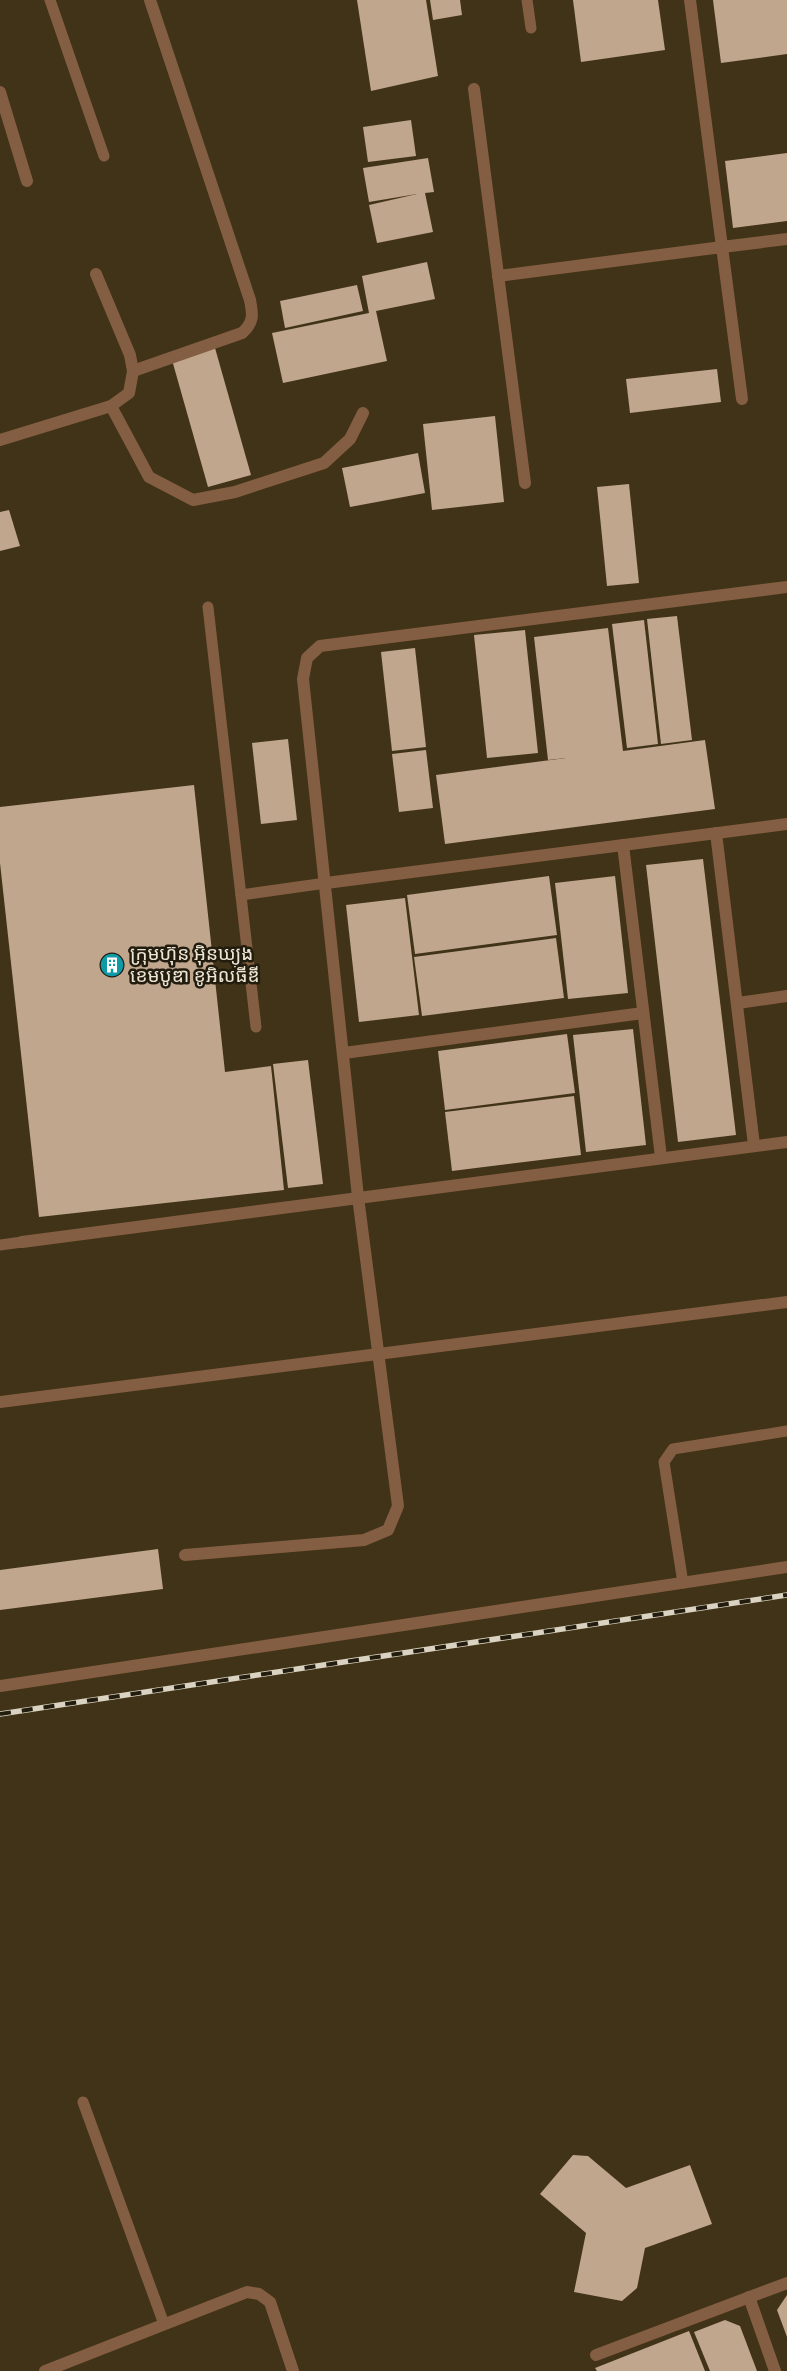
<svg xmlns="http://www.w3.org/2000/svg" width="787" height="2371" font-family="Karla,'Noto Sans Khmer',sans-serif">
<style>
.building{fill:#c0a68c}
.lines{fill:none;stroke-linecap:round;stroke-linejoin:round}
.service{stroke:#845e42;stroke-width:11}
.minor{stroke:#845e42;stroke-width:12}
.tertiary{stroke:#845e42;stroke-width:12}
.rail-casing{stroke:#dbd3c1;stroke-width:5.5}
.rail{stroke:#221c0f;stroke-width:4;stroke-dasharray:11;stroke-linecap:butt}
.labels{text-anchor:middle;dominant-baseline:central;stroke-width:5;stroke-linejoin:round;paint-order:stroke}
.poi-label{font-size:19px;fill:#ede5d4;stroke:#221c0f;text-anchor:start}
</style>
<rect width="100%" height="100%" fill="#413317"/>
<g class="building">
<polygon points="357,0 426,0 438,76 371,91"/>
<polygon points="430,0 460,0 462,15 433,20"/>
<polygon points="573,0 658,0 665,50 581,62"/>
<polygon points="713,0 787,0 787,54 721,63"/>
<polygon points="411,120 416,156 368,162 363,127"/>
<polygon points="787,153 787,221 733,228 725,161"/>
<polygon points="428,158 434,192 425,193 433,232 377,243 369,205 417,194 369,202 363,168"/>
<polygon points="427,262 435,299 376,311 387,361 283,383 272,333 369,313 362,276"/>
<polygon points="357,285 363,311 285,328 280,301"/>
<polygon points="215,348 251,475 208,487 172,360"/>
<polygon points="717,369 721,402 630,413 626,379"/>
<polygon points="495,416 504,502 432,510 423,424"/>
<polygon points="418,453 425,493 350,507 342,468"/>
<polygon points="629,484 639,583 607,586 597,487"/>
<polygon points="9,510 20,546 0,551 0,512"/>
<polygon points="677,616 692,740 661,744 647,619"/>
<polygon points="644,620 658,744 627,748 612,624"/>
<polygon points="608,628 623,751 705,740 715,809 445,844 436,775 566,758 548,760 534,637"/>
<polygon points="525,630 538,753 487,758 474,635"/>
<polygon points="415,648 426,747 392,751 381,652"/>
<polygon points="288,739 297,820 261,824 252,743"/>
<polygon points="426,750 433,808 399,812 392,754"/>
<polygon points="194,785 225,1072 271,1066 284,1190 39,1217 0,863 0,807"/>
<polygon points="703,859 736,1135 678,1142 646,865"/>
<polygon points="549,876 557,935 415,954 407,895"/>
<polygon points="615,876 628,993 568,999 555,883"/>
<polygon points="405,898 419,1015 359,1022 346,905"/>
<polygon points="556,938 564,998 422,1016 414,957"/>
<polygon points="633,1029 646,1145 586,1152 573,1035"/>
<polygon points="567,1034 575,1093 445,1110 438,1051"/>
<polygon points="308,1060 323,1184 288,1188 273,1064"/>
<polygon points="574,1096 581,1155 452,1171 445,1112"/>
<polygon points="158,1549 163,1589 0,1610 0,1570"/>
<polygon points="573,2155 588,2156 626,2188 690,2165 712,2224 645,2248 637,2288 622,2301 574,2292 586,2233 540,2194"/>
<polygon points="787,2295 787,2337 777,2310"/>
<polygon points="725,2320 740,2326 757,2371 710,2371 694,2332"/>
<polygon points="689,2331 705,2371 597,2371 595,2368"/>
</g>
<g class="lines">
<g class="service">
<polyline points="50,0 104,156"/>
<polyline points="527,0 531,28"/>
<polyline points="208,607 256,1027"/>
<polyline points="241,895 326,883"/>
<polyline points="0,1245 22,1242"/>
<polyline points="683,1583 664,1462 673,1449 787,1431"/>
<polyline points="83,2102 164,2324"/>
</g>
<g class="minor">
<polyline points="474,89 525,483"/>
<polyline points="0,92 27,181"/>
<polyline points="498,276 722,247 742,399"/>
<path d="M 133,371 L 242,333 C 254,322 253,315 250,300 L 150,0"/>
<polyline points="111,406 149,477 193,500 235,492 324,463 350,439 363,413"/>
<polyline points="0,440 111,406 129,393 133,371 130,355 96,274"/>
<polyline points="716,833 754,1145"/>
<polyline points="623,845 661,1157"/>
<polyline points="326,883 787,824"/>
<polyline points="738,1003 787,996"/>
<polyline points="344,1053 643,1013"/>
<polyline points="22,1242 787,1142"/>
<polyline points="0,1402 787,1302"/>
<polyline points="185,1555 364,1540 388,1530 398,1506 358,1197 303,679 307,658 320,646 787,587"/>
<polyline points="0,1686 787,1567"/>
<polyline points="749,2297 775,2371"/>
<polyline points="596,2355 787,2283"/>
<polyline points="45,2371 247,2292 259,2294 270,2302 293,2371"/>
</g>
<polyline class="tertiary" points="690,0 722,247 787,239"/>
<g class="rail-casing">
<polyline id="rail" points="0,1714 787,1595"/>
</g>
<use href="#rail" class="rail"/>
</g>
<defs>
<g id="building-disc" transform="scale(1.25)"><circle r="9.5" fill="#0f9aa8" stroke="#221c0f"/><path d="M-4-6H4V6H1V3H-1V6H-4ZM-2.5-4.3h1.7v1.8h-1.7ZM.8-4.3h1.7v1.8H.8ZM-2.5-1h1.7V.8h-1.7ZM.8-1h1.7V.8H.8Z" fill="#fff"/></g>
</defs>
<g fill-rule="evenodd">
<use href="#building-disc" x="112" y="965"/>
</g>
<g class="labels">
<g class="poi-label">
<text x="130" y="954">ក្រុមហ៊ុន អ៊ិនឃ្យុង<tspan x="130" dy="22">ខេមបូឌា ខូអិលធីឌី</tspan></text>
</g>
</g>
</svg>
